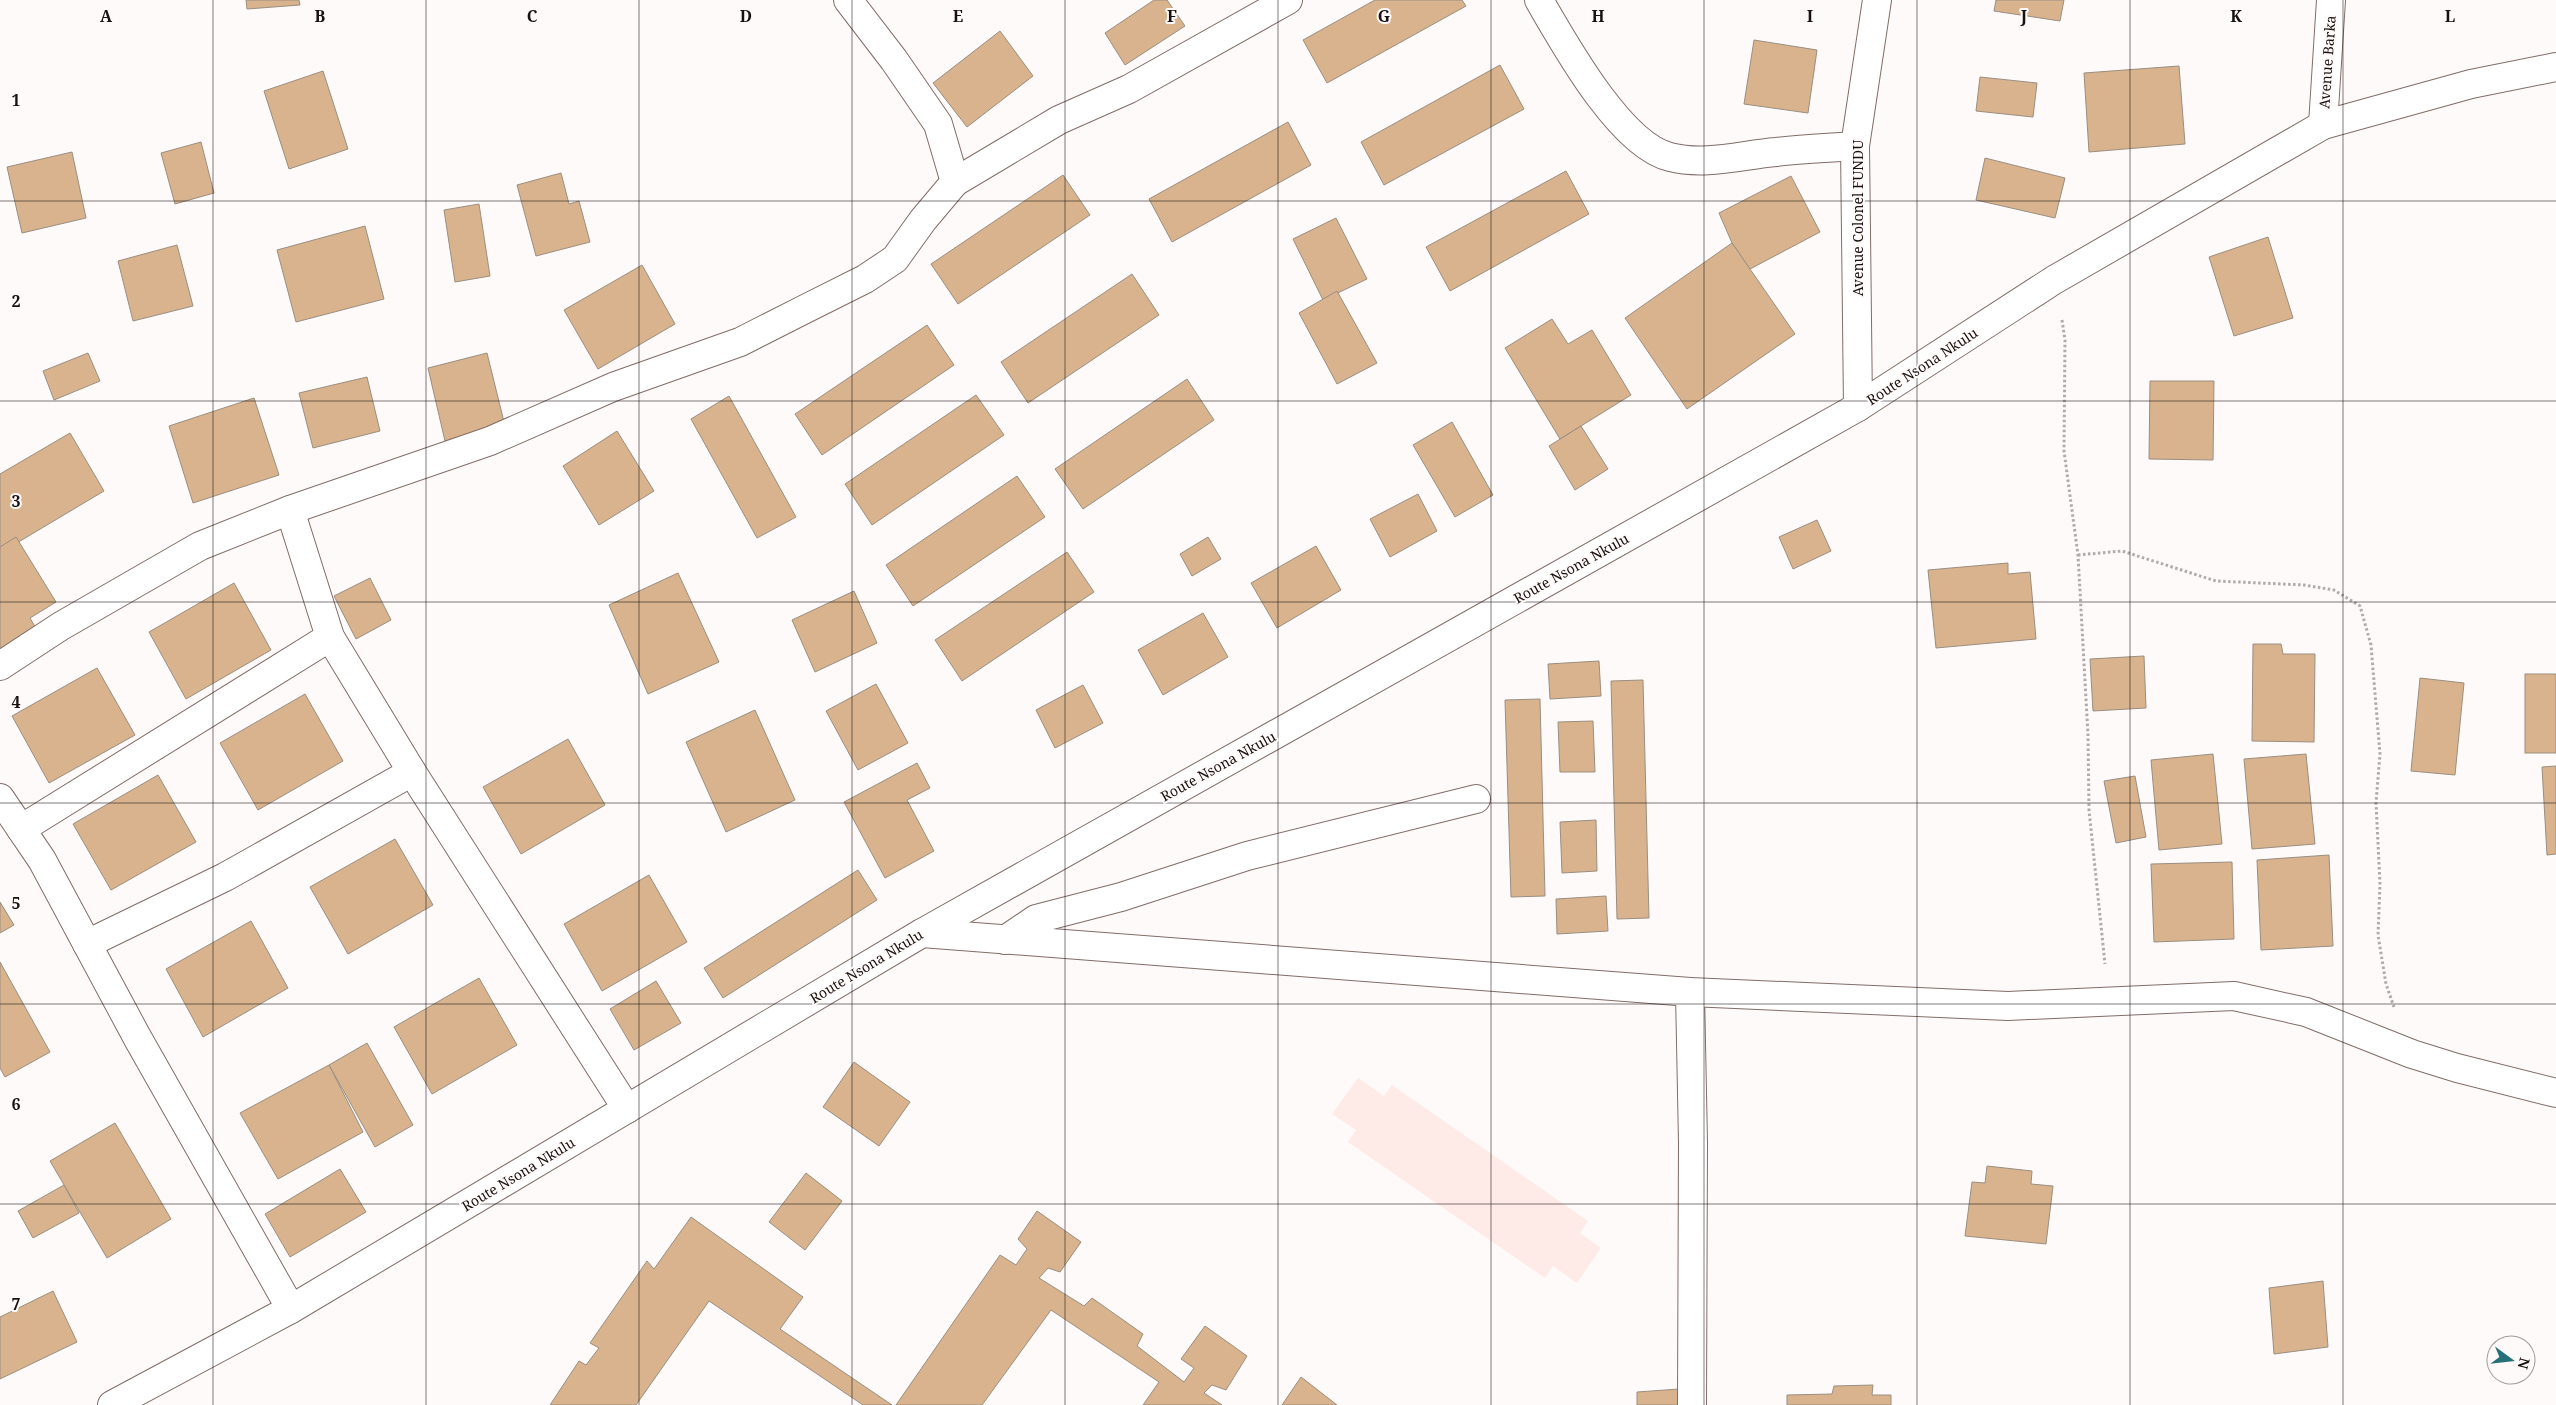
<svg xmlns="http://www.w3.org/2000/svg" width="2556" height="1405" font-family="'Noto Serif',serif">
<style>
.built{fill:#feebe7}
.building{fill:#d8b38d;stroke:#9b8e80}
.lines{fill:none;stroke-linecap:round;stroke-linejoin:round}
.street-casing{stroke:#806d68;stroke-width:30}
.secondary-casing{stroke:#806d68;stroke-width:30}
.path{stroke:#b0abaa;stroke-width:3;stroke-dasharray:2.5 2.5;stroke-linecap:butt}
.street{stroke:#fff;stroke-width:28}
.secondary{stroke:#fff;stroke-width:28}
.grid{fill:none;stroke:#18110f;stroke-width:1;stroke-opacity:0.55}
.labels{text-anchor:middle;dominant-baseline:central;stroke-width:4;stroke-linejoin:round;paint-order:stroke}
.street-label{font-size:14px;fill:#18110f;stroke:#fefaf9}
.grid-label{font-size:16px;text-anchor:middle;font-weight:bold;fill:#18110f;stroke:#fefaf9;stroke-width:4;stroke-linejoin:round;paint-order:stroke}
</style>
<rect width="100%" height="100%" fill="#fefaf9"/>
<polygon class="built" points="1358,1078 1384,1096 1392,1085 1588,1221 1580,1233 1601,1248 1577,1283 1553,1266 1545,1278 1348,1142 1356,1130 1332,1114"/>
<g class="building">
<polygon points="246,0 299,0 300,5 247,9"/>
<polygon points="1154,0 1167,0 1185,26 1125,65 1105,33"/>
<polygon points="1375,0 1462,0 1466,6 1327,83 1303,40"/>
<polygon points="1996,0 2064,0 2060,21 1994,11"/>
<polygon points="1000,31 1033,76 967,127 933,83"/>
<polygon points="1754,40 1817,50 1808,113 1744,104"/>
<polygon points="1500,65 1524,109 1384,185 1361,142"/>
<polygon points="2179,66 2185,144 2089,152 2084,73"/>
<polygon points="323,71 348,149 289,169 264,91"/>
<polygon points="1980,77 2037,83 2033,117 1976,111"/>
<polygon points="1288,122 1311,165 1172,242 1149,199"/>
<polygon points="201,142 214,193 175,204 161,153"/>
<polygon points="72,152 86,218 22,233 7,167"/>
<polygon points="1985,158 2065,178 2055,218 1976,200"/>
<polygon points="1566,171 1589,214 1450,291 1426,247"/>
<polygon points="561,173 569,204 579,201 590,242 536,256 517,185"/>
<polygon points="1063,175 1090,215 958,304 931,264"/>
<polygon points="1791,176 1820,232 1750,269 1732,243 1719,213"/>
<polygon points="479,204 490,276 455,282 444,210"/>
<polygon points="1336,218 1367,279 1323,300 1293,239"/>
<polygon points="365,226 384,299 296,322 277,250"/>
<polygon points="2268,237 2293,318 2234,336 2209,257"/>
<polygon points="1732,243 1795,334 1687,409 1625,318"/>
<polygon points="177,245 193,306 133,321 118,261"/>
<polygon points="642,265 675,324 598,369 564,310"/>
<polygon points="1132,274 1159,315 1028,403 1001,362"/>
<polygon points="1337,291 1377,363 1337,384 1299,313"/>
<polygon points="1552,319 1568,344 1592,330 1631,395 1560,439 1505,348"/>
<polygon points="927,325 954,365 822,455 795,414"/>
<polygon points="88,353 100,381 54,400 43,371"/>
<polygon points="487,353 505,426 445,441 428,368"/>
<polygon points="367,377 380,431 313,448 299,393"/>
<polygon points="1187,379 1214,420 1083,509 1055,469"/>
<polygon points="2150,381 2214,381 2213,460 2149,459"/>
<polygon points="976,395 1004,435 872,525 845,484"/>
<polygon points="729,396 796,517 757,538 691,419"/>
<polygon points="254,398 279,475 193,503 169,426"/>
<polygon points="1452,422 1493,495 1455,517 1413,445"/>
<polygon points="1581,426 1608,469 1575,490 1549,446"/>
<polygon points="617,431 654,491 599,525 563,466"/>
<polygon points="70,433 104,491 0,553 0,474"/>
<polygon points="1017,476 1045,517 913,606 886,565"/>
<polygon points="1418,494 1437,531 1390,557 1370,519"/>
<polygon points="1817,520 1831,551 1793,569 1779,537"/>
<polygon points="16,537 56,602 30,618 37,630 0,652 0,547"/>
<polygon points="1208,537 1221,559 1192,576 1180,554"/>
<polygon points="1316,546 1341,590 1277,628 1251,583"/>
<polygon points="1067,552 1094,592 962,681 935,640"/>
<polygon points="2008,563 2008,574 2030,572 2036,639 1936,648 1928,570"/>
<polygon points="678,573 719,662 648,694 609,605"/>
<polygon points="370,578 391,620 356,639 334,596"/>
<polygon points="234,583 271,650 186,699 149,632"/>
<polygon points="854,591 877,643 815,672 792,620"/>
<polygon points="1203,613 1228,657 1163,695 1138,650"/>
<polygon points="2253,644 2281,644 2283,654 2315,654 2314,742 2252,741"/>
<polygon points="2144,656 2146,708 2093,711 2090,659"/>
<polygon points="1599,661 1601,696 1550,699 1548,664"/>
<polygon points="97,668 135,735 49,783 12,716"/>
<rect x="2525" y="674" width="31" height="79"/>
<polygon points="2420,678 2464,683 2455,775 2411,771"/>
<polygon points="1643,680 1649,918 1617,919 1611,681"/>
<polygon points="876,684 908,743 858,770 826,711"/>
<polygon points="1083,685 1103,723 1055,748 1036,710"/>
<polygon points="305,694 343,761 258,810 220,743"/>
<polygon points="1540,699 1545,896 1511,897 1505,700"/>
<polygon points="755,710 795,800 726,832 686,742"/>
<polygon points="1593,721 1595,772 1560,772 1558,722"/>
<polygon points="568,739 605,805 521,854 483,787"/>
<polygon points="2213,754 2222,844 2159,850 2151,760"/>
<polygon points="2306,754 2315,844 2252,849 2244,759"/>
<polygon points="917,763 930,788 907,800 934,851 885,878 844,802"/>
<polygon points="2556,766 2556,854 2547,855 2542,767"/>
<polygon points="158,775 196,842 111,890 73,824"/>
<polygon points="2135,776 2146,837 2116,843 2104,781"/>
<polygon points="1596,820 1597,871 1562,873 1560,822"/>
<polygon points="395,839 433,905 348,954 310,887"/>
<polygon points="2329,855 2333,946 2261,950 2257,860"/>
<polygon points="2232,862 2234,939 2154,942 2151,864"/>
<polygon points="858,870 877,900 723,998 704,968"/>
<polygon points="649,875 687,942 602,991 564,924"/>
<polygon points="1606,896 1608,931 1557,934 1556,899"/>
<polygon points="0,902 14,925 0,933"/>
<polygon points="251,921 288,988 203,1037 166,969"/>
<polygon points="0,962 50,1052 5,1077 0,1068"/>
<polygon points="479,978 517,1045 432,1094 394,1027"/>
<polygon points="656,981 681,1023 634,1050 610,1009"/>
<polygon points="367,1043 413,1125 375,1147 329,1065"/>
<polygon points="854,1062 910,1102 879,1146 823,1107"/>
<polygon points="329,1065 363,1132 278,1179 240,1113"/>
<polygon points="115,1123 171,1219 107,1258 50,1161"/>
<polygon points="1987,1166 2032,1171 2031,1184 2053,1186 2046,1244 1965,1236 1972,1182 1985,1183"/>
<polygon points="340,1169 366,1212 290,1257 265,1214"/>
<polygon points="806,1173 842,1201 805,1250 769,1222"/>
<polygon points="64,1185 79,1213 33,1238 18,1211"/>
<polygon points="1037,1211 1081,1242 1060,1272 1048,1268 1039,1278 1084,1306 1092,1298 1143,1334 1137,1346 1184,1382 1194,1368 1181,1359 1205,1326 1247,1356 1226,1390 1212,1385 1204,1393 1222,1405 1143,1405 1159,1382 1051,1310 982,1405 896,1405 1000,1255 1016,1265 1027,1249 1018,1239"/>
<polygon points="691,1217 803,1297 780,1329 892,1405 863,1405 709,1301 636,1405 550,1405 579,1361 586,1365 599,1348 590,1343 647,1261 654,1269"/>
<polygon points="2323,1281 2328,1347 2274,1354 2269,1288"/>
<polygon points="53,1291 77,1342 0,1379 0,1317"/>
<polygon points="1301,1377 1337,1405 1282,1405"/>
<polygon points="1873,1385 1872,1395 1891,1395 1891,1405 1787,1405 1787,1395 1832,1394 1834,1386"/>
<polygon points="1679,1389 1680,1405 1637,1405 1637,1392"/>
</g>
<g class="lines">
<g class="street-casing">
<g id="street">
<polyline points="848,0 894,60 938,124 955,182"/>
<path d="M 1539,0 C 1564,43 1620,145 1670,157 C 1705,166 1741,155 1776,152 C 1802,149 1829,148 1855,146"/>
<polyline points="2331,0 2323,125 2471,84 2556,67"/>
<polyline points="1858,407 1855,146 1877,0"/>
<polyline points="290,510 330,637 412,772 627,1109"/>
<polyline points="0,666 61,626 200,546 290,510 490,441 613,387 740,342 805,309 865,279 895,259 923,220 955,182 1059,120 1129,89 1288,0"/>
<polyline points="0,798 42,860 137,1037 291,1309"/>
<polyline points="21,829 330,637"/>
<polyline points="1005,940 1036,919 1121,897 1247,856 1476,799"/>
<polyline points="87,944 225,877 412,772"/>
<polyline points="1690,992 1693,1143 1692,1405"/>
</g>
</g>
<g class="secondary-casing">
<g id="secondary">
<polyline points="922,933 1690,992 2008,1006 2234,996 2306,1012 2412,1054 2457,1068 2556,1093"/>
<polyline points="112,1405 291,1309 922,933 1858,407 2054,280 2323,125"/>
</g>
</g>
<g class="path">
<polyline points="2062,320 2065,340 2064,451 2078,555 2088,735 2089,810 2105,964"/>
<polyline points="2078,555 2122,551 2216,581 2304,585 2334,590 2360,606 2371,645 2380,754 2376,803 2380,884 2378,935 2386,984 2394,1007"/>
</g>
<use href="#street" class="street"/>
<use href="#secondary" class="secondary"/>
</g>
<path class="grid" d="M 213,0 L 213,1405M 426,0 L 426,1405M 639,0 L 639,1405M 852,0 L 852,1405M 1065,0 L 1065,1405M 1278,0 L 1278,1405M 1491,0 L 1491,1405M 1704,0 L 1704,1405M 1917,0 L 1917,1405M 2130,0 L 2130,1405M 2343,0 L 2343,1405M 0,201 L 2556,201M 0,401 L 2556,401M 0,602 L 2556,602M 0,803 L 2556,803M 0,1004 L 2556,1004M 0,1204 L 2556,1204"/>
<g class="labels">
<g class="street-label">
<text transform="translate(2327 62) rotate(-86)">Avenue Barka</text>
<text transform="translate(1857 218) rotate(-90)">Avenue Colonel FUNDU</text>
<text transform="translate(1922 366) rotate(-33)">Route Nsona Nkulu</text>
<text transform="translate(1571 568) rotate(-29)">Route Nsona Nkulu</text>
<text transform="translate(1218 766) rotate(-29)">Route Nsona Nkulu</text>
<text transform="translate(866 966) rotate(-31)">Route Nsona Nkulu</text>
<text transform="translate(518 1174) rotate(-31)">Route Nsona Nkulu</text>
</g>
</g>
<g class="grid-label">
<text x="106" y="22">A</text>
<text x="320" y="22">B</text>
<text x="532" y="22">C</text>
<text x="746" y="22">D</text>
<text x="958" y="22">E</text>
<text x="1172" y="22">F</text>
<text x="1384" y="22">G</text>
<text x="1598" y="22">H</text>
<text x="1810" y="22">I</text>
<text x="2024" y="22">J</text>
<text x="2236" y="22">K</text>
<text x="2450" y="22">L</text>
<text x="16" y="106">1</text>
<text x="16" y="307">2</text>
<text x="16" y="507">3</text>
<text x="16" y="708">4</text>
<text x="16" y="909">5</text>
<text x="16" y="1110">6</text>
<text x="16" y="1310">7</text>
</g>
<g transform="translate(2511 1360) rotate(105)"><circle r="24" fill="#fefaf9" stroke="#a29d9b"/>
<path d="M0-4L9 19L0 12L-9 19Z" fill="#267077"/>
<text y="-8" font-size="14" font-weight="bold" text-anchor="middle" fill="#18110f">N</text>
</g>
</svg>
